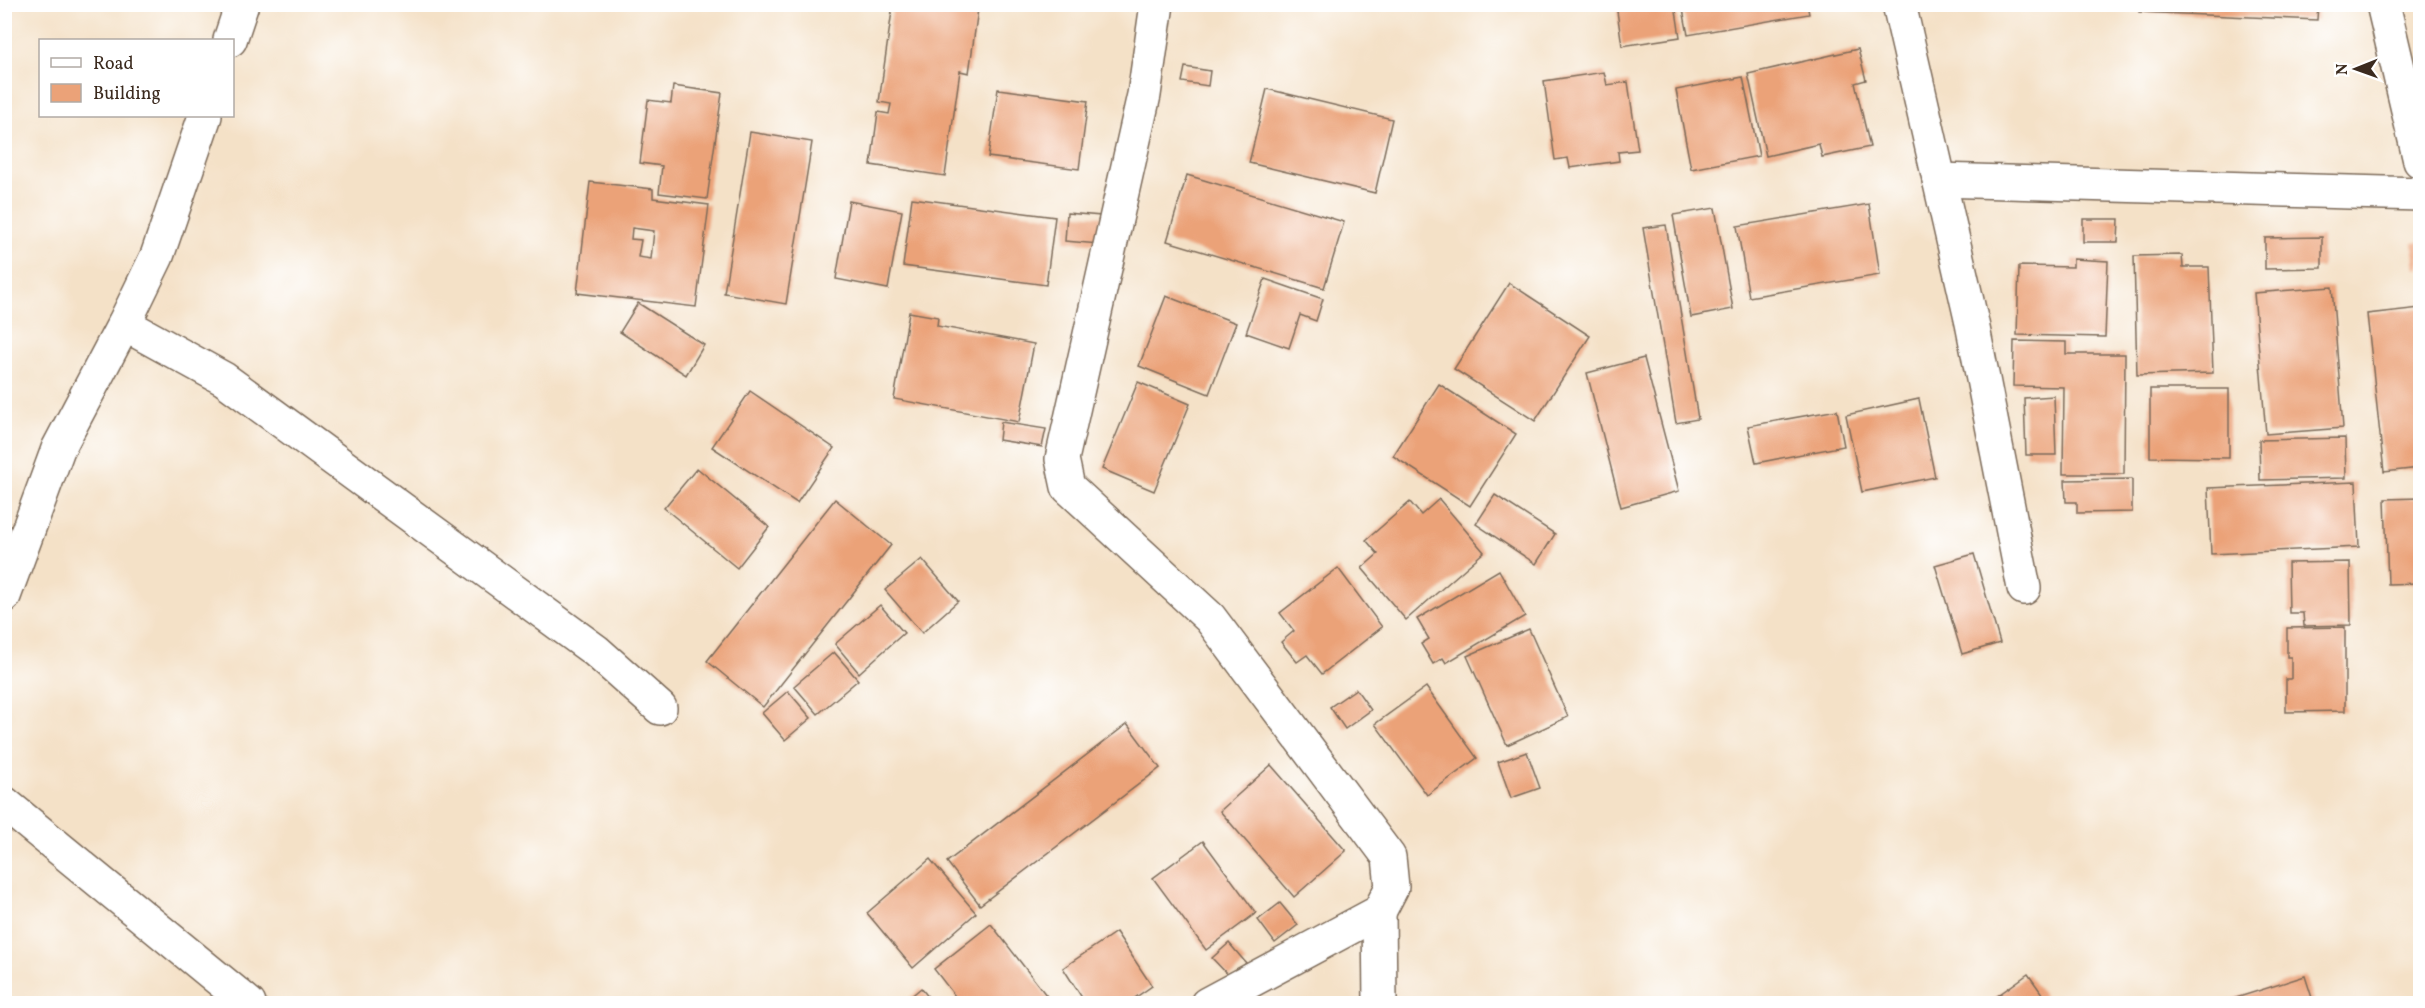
<svg xmlns="http://www.w3.org/2000/svg" width="2425" height="1008" font-family="Vollkorn,serif">
<style>
.building{fill:#eba278;fill-rule:evenodd}
.lines{fill:none;stroke-linecap:round;stroke-linejoin:round}
.street-casing{stroke:#7c6a59;stroke-width:36}
.street{stroke:#fff;stroke-width:33}
</style>
<rect width="100%" height="100%" fill="#fff"/>
<filter id="ink" filterUnits="userSpaceOnUse"><feTurbulence type="fractalNoise" baseFrequency=".0167" numOctaves="2"/><feDisplacementMap in="SourceGraphic" scale="12" xChannelSelector="R" yChannelSelector="G"/><feConvolveMatrix kernelMatrix="1 2 1 2 8 2 1 2 1" color-interpolation-filters="sRGB"/></filter>
<filter id="wash" filterUnits="userSpaceOnUse"><feTurbulence type="fractalNoise" baseFrequency=".008" numOctaves="4" result="noise"/><feDisplacementMap in="SourceGraphic" scale="24" xChannelSelector="R" yChannelSelector="G"/><feGaussianBlur stdDeviation="1.35" result="paint"/><feColorMatrix in="noise" values="0 0 0 0 0 0 0 0 0 0 0 0 0 0 0 0 0 1.4 0 .05"/><feComposite in="paint" operator="in"/></filter>
<g filter="url(#wash)">
<rect width="100%" height="100%" fill="#f4e1c7"/>
<g id="blocks">
<g class="building">
<polygon points="893,4 961,4 961,6 978,9 969,73 960,71 945,176 871,165 878,112 889,114 891,104 879,102"/>
<polygon points="1616,4 1675,4 1680,37 1622,46"/>
<polygon points="1682,4 1807,4 1809,14 1688,35"/>
<polygon points="2139,4 2318,4 2317,20 2139,12"/>
<polygon points="1858,49 1866,80 1855,83 1870,147 1822,157 1819,144 1766,156 1748,74"/>
<polygon points="1185,67 1210,71 1208,86 1182,82"/>
<polygon points="1604,72 1607,85 1628,82 1638,150 1618,152 1619,161 1570,168 1568,158 1555,160 1544,81"/>
<polygon points="1743,77 1759,156 1691,169 1676,90"/>
<polygon points="673,86 722,93 707,199 659,193 662,166 640,163 648,100 671,103"/>
<polygon points="998,89 1088,101 1079,169 988,157"/>
<polygon points="1267,89 1392,119 1375,193 1249,163"/>
<polygon points="750,132 812,142 786,304 724,293"/>
<polygon points="1187,175 1344,222 1324,288 1167,241"/>
<path d="M 590,182 L 653,189 L 653,198 L 709,205 L 696,307 L 577,293 ZM 632,228 L 654,231 L 651,259 L 638,257 L 641,240 L 631,239 Z"/>
<polygon points="912,198 1055,217 1046,285 903,266"/>
<polygon points="849,201 902,211 888,289 836,279"/>
<polygon points="1869,204 1880,275 1749,297 1737,226"/>
<polygon points="1715,208 1733,309 1691,317 1673,215"/>
<polygon points="1067,213 1101,216 1099,244 1065,241"/>
<polygon points="2083,219 2119,219 2118,242 2083,242"/>
<polygon points="1666,225 1698,419 1676,423 1643,228"/>
<polygon points="2322,237 2322,268 2265,269 2265,238"/>
<polygon points="2420,241 2420,268 2416,269 2413,242"/>
<polygon points="2182,255 2183,267 2209,267 2213,373 2137,375 2134,256"/>
<polygon points="2073,259 2108,261 2105,337 2017,335 2019,266 2073,267"/>
<polygon points="1265,279 1323,299 1316,321 1300,315 1289,348 1246,333"/>
<polygon points="1509,283 1590,336 1535,421 1454,369"/>
<polygon points="2332,287 2343,428 2266,434 2254,293"/>
<polygon points="1166,296 1236,323 1209,394 1139,366"/>
<polygon points="638,303 704,345 686,375 620,332"/>
<polygon points="2420,308 2420,468 2384,472 2367,314"/>
<polygon points="909,312 938,317 937,326 1034,344 1019,422 894,399"/>
<polygon points="2014,341 2066,342 2066,354 2125,354 2124,474 2063,474 2064,387 2013,386"/>
<polygon points="1644,358 1679,491 1621,507 1587,373"/>
<polygon points="1138,382 1190,404 1154,491 1102,469"/>
<polygon points="1439,384 1516,434 1470,506 1393,456"/>
<polygon points="2150,389 2229,389 2229,458 2150,457"/>
<polygon points="750,391 834,448 797,503 712,447"/>
<polygon points="2054,396 2056,455 2026,455 2024,398"/>
<polygon points="1919,399 1935,477 1862,492 1846,415"/>
<polygon points="1837,410 1844,446 1756,463 1748,426"/>
<polygon points="1001,422 1046,429 1042,447 999,440"/>
<polygon points="2345,438 2346,478 2260,480 2259,440"/>
<polygon points="697,468 769,527 737,568 664,508"/>
<polygon points="2132,479 2132,512 2077,513 2077,502 2066,502 2065,480"/>
<polygon points="2356,482 2359,547 2211,554 2208,488"/>
<polygon points="1495,495 1555,534 1536,564 1476,524"/>
<polygon points="2420,498 2420,583 2388,584 2385,499"/>
<polygon points="835,499 891,545 763,707 707,661"/>
<polygon points="1439,499 1484,552 1406,620 1362,568 1378,554 1366,540 1410,502 1421,515"/>
<polygon points="1974,554 2000,643 1962,654 1935,565"/>
<polygon points="922,559 958,601 922,633 885,590"/>
<polygon points="2350,562 2351,625 2304,626 2303,613 2289,613 2288,563"/>
<polygon points="1338,568 1382,627 1322,674 1307,655 1297,662 1281,642 1294,631 1280,613"/>
<polygon points="1499,570 1525,616 1446,663 1443,658 1433,664 1421,644 1429,639 1417,619"/>
<polygon points="880,605 904,633 859,673 835,644"/>
<polygon points="2345,627 2345,711 2286,712 2286,679 2291,679 2291,657 2287,657 2287,628"/>
<polygon points="1529,629 1568,717 1507,745 1467,656"/>
<polygon points="834,652 858,680 818,714 794,686"/>
<polygon points="1426,687 1477,758 1427,795 1375,724"/>
<polygon points="1356,689 1371,710 1345,729 1330,707"/>
<polygon points="788,691 811,718 785,740 762,713"/>
<polygon points="1127,724 1160,768 980,905 947,862"/>
<polygon points="1527,752 1540,788 1511,798 1498,762"/>
<polygon points="1271,765 1346,851 1294,897 1220,811"/>
<polygon points="1203,841 1256,913 1206,950 1153,878"/>
<polygon points="930,859 976,913 913,968 867,913"/>
<polygon points="1280,903 1298,925 1275,943 1258,920"/>
<polygon points="991,924 1053,1004 961,1004 934,969"/>
<polygon points="1116,932 1152,986 1126,1004 1086,1004 1063,968"/>
<polygon points="1229,943 1246,963 1230,977 1212,958"/>
<polygon points="2028,974 2047,1001 2056,995 2062,1004 1986,1004"/>
<polygon points="2305,976 2314,1004 2220,1004 2220,1003"/>
<polygon points="921,988 934,1004 902,1004"/>
</g>
</g>
</g>
<g filter="url(#ink)">
<use href="#blocks" fill-opacity="0" stroke="#7c6a59" stroke-width="1.5"/>
<g class="lines">
<g class="street-casing">
<g id="street">
<polyline points="1157,4 1144,95 1062,459 1068,487 1210,618 1389,857 1392,887 1379,912 1207,1004"/>
<polyline points="1899,4 1972,323 2024,588"/>
<polyline points="2383,4 2420,161"/>
<polyline points="230,40 242,4"/>
<polyline points="1939,180 2420,194"/>
<polyline points="124,324 224,379 596,651 660,708"/>
<polyline points="4,596 58,449 124,324 157,256 205,116"/>
<polyline points="4,803 249,1004"/>
<polyline points="1379,912 1380,1004"/>
</g>
</g>
<use href="#street" class="street"/>
</g>
</g>
<rect width="2425" height="1008" fill="none" stroke="#fff" stroke-width="24"/>
<rect x="39" y="39" width="195" height="78" fill="#ffffff" stroke="#b1aaa5" stroke-width="1.5"/>
<rect x="51" y="58" width="30" height="9" fill="#ffffff" stroke="#b1aaa5" stroke-width="1.5"/>
<text x="93" y="69" font-size="18" fill="#3b2a1e">Road</text>
<rect x="51" y="84" width="30" height="18" fill="#eba278" stroke="#b1aaa5" stroke-width="1.5"/>
<text x="93" y="99" font-size="18" fill="#3b2a1e">Building</text>
<g transform="translate(2356 69) rotate(269)" stroke="#ffffff" stroke-width="4.5" paint-order="stroke">
<path d="M0-4.5L10 22L0 15L-10 22Z" fill="#3b2a1e"/>
<text y="-9" font-size="16" font-weight="bold" text-anchor="middle" fill="#3b2a1e">N</text>
</g>
</svg>
